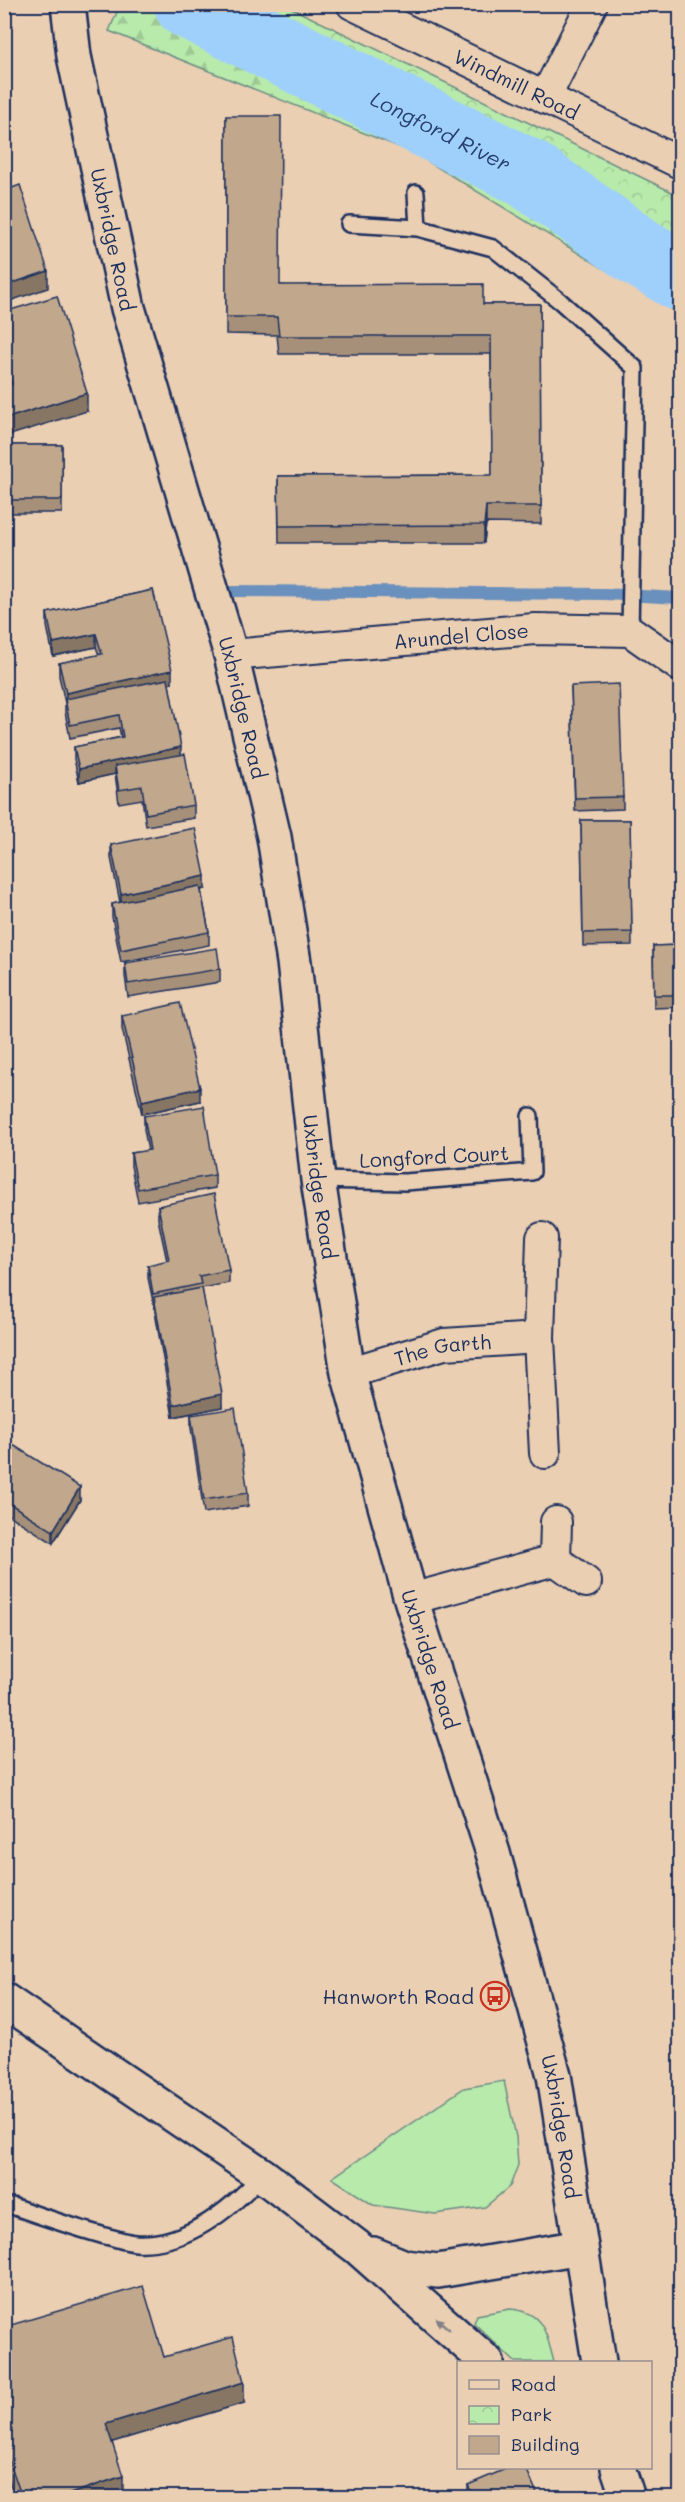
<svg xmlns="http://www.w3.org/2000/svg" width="685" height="2502" font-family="Mali,sans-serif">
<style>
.green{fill:#b8eaab;stroke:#6a8c84;stroke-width:1.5}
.forest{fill:url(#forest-firs);stroke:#6a8c84;stroke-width:1.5}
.park{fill:url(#park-crowns);stroke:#6a8c84;stroke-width:1.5}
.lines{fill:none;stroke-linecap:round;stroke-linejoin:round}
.stream{stroke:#6a90bd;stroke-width:12}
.river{stroke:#9fd0fc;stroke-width:70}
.service-casing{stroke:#1b2f5e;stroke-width:20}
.minor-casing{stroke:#1b2f5e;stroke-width:34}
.tertiary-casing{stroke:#1b2f5e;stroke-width:38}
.primary-casing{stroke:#1b2f5e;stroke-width:38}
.service{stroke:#ebcfb2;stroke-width:15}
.minor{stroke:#ebcfb2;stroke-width:30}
.tertiary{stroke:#ebcfb2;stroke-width:33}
.primary{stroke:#ebcfb2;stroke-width:33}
.wall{fill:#a69079;stroke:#1b2f5e;stroke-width:1.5}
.shaded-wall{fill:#877663;stroke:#1b2f5e;stroke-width:1.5}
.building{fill:#c1a88d;stroke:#1b2f5e;stroke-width:1.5}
.oneway{fill:#837f88}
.labels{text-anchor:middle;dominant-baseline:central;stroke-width:4.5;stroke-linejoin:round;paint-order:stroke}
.street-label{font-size:20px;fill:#1b2f5e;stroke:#ebcfb2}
.poi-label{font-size:20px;fill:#1b2f5e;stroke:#ebcfb2;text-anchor:end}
.water-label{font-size:21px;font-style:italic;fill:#283f6e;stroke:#ebcfb2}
</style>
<defs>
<pattern id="forest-firs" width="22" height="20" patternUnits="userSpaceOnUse" patternTransform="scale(1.5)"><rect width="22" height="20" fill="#b8eaab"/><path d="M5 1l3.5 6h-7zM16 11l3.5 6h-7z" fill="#9ec996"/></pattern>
<pattern id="park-crowns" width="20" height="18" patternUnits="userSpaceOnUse" patternTransform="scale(1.5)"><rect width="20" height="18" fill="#b8eaab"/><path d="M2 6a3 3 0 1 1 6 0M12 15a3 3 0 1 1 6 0" fill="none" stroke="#9ec996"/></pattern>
</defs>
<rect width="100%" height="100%" fill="#ebcfb2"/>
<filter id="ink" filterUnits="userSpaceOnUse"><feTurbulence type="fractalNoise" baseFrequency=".0167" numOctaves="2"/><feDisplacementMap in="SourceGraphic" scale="12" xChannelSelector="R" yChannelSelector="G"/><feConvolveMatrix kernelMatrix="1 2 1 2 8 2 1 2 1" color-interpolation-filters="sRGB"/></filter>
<g filter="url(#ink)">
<g class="green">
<polygon points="504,2081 516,2137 518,2165 510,2186 485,2207 435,2214 373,2205 332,2178 464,2088"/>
<path d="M 510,2309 C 545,2312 546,2334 554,2362 L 515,2362 L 474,2323 L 477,2315 Z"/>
</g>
<polygon class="forest" points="120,5 162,5 394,114 521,183 680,282 680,315 414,153 109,31"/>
<polygon class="park" points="221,5 285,5 680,196 680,246 529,157"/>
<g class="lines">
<polyline class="stream" points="233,591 605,594 680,598"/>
<path class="river" id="s1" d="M 189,4 L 527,173 L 641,253 L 680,276"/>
<g class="service-casing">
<g id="service">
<polyline points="416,193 418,228"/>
<polyline points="349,224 418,228 493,248 560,301 635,368 630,631"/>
<polyline points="318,1180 405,1182 532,1172 530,1116"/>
<path d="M 12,2206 C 43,2217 73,2227 105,2236 C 115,2238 125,2242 136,2243 C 186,2246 230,2210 262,2175"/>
</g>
</g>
<g class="minor-casing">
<g id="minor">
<path id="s2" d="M 352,4 L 680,163"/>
<polyline points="545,98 592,4"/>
<path id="s3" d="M 231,655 L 535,629 L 630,631 L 680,666"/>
<polyline points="542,1238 539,1338 545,1453"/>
<path id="s4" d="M 348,1373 L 444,1344 L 539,1338"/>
<polyline points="555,1560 556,1522"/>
<polyline points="411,1599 555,1560 586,1582"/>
</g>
</g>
<g class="tertiary-casing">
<g id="tertiary">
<polyline points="4,2000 262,2175 357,2247 487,2362"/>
<polyline points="373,2254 405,2267 438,2271 581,2247"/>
</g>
</g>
<g class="primary-casing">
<g id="primary">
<path id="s5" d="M 68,4 L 74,56 L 128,308 L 231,655 L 274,837 L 294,962 L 318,1180 L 348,1373 L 411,1599 L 493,1853 L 554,2075 L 599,2362"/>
<polyline points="618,2468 628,2498"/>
</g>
</g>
<use href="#service" class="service"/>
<use href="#minor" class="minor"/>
<use href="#tertiary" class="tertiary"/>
<use href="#primary" class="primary"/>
</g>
<g class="wall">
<polygon points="226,116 280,285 483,304 540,304 541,524 486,523 484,543 279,543 278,476 492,475 491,354 279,354 277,335 226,334"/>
<polygon points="4,312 87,411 8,386 4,374"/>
<rect x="4" y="445" width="58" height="68"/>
<polygon points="153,590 172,683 169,684 181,755 194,805 194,818 146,826 142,799 119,803 115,774 79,782 74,759 74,747 121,737 119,728 70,738 65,712 65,703 59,676 59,663 99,655 96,647 53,656 47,626 47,613"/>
<polygon points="571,686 623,797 623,809 575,811"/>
<polygon points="581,820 630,820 632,945 583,946"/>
<polygon points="111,845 205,889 201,890 209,932 209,945 121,962 112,917 112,904 120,902 111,858"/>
<polygon points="681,945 681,1007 654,1008 653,946"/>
<polygon points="125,963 220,969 220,982 128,997 125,976"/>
<polygon points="122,1016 200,1101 142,1114 122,1029"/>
<polygon points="144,1116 215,1175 215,1188 138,1202 131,1166 131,1153 148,1151 144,1129"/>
<polygon points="158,1206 229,1270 229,1283 202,1288 222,1407 173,1417 154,1306 148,1278 148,1265 167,1261 158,1219"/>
<polygon points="191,1415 248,1493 248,1506 204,1513 191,1428"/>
<polygon points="4,1441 80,1500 53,1543 4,1512"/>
<polygon points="4,2327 164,2357 244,2403 112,2442 123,2496 119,2498 15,2498 4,2465"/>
<polygon points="468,2485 539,2498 468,2498"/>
</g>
<g class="shaded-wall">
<polygon points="48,271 48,288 4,303 4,286"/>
<polygon points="87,393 87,411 4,437 4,419"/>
<polygon points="486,506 486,523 484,543 484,525"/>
<polygon points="96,634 96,647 53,656 53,643"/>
<polygon points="172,670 172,683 66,706 66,693"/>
<polygon points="181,747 181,760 115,766 115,774 79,782 79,769"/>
<polygon points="205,876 205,889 121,907 121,894"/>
<polygon points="200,1088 200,1101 142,1114 142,1101"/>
<polygon points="222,1394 222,1407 173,1417 173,1405"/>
<polygon points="80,1487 80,1500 53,1543 53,1531"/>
<polygon points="244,2382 244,2403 106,2444 106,2424"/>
<polygon points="123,2476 123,2496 119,2498 58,2498"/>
</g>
<g class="building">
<polygon points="226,116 281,116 280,285 483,284 483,304 540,304 541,506 486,506 484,525 279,526 278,476 492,475 491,336 279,336 277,317 226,317"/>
<polygon points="20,185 48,271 4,286 4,191"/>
<polygon points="57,296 87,393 4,419 4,387 12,384 4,357 4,312"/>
<rect x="4" y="445" width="58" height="55"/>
<polygon points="153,590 172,670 66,693 59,663 102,654 96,634 53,643 47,613"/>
<polygon points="168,679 181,747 79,769 74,747 123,737 119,715 70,725 65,699"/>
<polygon points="619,684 623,797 575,798 571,686"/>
<polygon points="185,754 194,805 146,814 142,786 119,790 115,766"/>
<polygon points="581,820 630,820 632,932 583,933"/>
<polygon points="195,828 205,876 121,894 111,845"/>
<polygon points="200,886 209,932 121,950 112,904"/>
<polygon points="681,945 681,995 654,995 653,946"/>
<polygon points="217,948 220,969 128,984 125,963"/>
<polygon points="180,1003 200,1088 142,1101 122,1016"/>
<polygon points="204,1106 215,1175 138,1189 131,1153 150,1150 144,1116"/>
<polygon points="214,1194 229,1270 199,1276 201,1284 153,1294 148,1265 169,1260 158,1206"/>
<polygon points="202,1288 222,1394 173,1405 154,1297"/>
<polygon points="235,1408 248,1493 204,1500 191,1415"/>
<polygon points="5,1440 80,1487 53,1531 4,1500"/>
<polygon points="143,2286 164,2357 233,2337 244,2382 106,2424 123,2476 58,2498 22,2498 4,2445 4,2327"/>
<polygon points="508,2468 526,2468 539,2498 474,2498 468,2485"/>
</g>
<defs><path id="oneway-solid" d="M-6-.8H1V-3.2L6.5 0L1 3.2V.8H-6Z" transform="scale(1.5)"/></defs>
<use class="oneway" href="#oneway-solid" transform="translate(443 2324) rotate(-139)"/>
</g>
<defs>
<g id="bus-ring" transform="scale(1.5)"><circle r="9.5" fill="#ebcfb2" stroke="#c8321e" stroke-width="1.5"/><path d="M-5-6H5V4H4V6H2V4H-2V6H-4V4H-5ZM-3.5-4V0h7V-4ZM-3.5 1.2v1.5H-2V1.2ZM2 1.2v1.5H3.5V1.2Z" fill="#c8321e"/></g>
</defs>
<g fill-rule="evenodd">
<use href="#bus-ring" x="495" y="1996"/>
</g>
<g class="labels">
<g class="street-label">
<text stroke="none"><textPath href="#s2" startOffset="183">Windmill Road</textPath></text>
<text stroke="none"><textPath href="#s5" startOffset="240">Uxbridge Road</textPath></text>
<text stroke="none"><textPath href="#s3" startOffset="231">Arundel Close</textPath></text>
<text stroke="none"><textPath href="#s5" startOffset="726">Uxbridge Road</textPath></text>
<text transform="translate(434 1156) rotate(-3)">Longford Court</text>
<text stroke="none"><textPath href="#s5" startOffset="1212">Uxbridge Road</textPath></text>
<text stroke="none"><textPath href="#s4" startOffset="98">The Garth</textPath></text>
<text stroke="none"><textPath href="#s5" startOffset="1698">Uxbridge Road</textPath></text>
<text stroke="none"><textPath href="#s5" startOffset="2184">Uxbridge Road</textPath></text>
</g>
<g class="poi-label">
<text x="474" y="1996">Hanworth Road</text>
</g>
<g class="water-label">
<text stroke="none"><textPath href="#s1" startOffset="282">Longford River</textPath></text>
</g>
</g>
<rect width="685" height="2502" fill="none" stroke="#ebcfb2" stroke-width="24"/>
<rect x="12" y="12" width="661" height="2478" fill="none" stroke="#1b2f5e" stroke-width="2" filter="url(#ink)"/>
<rect x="457" y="2361" width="195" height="108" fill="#ebcfb2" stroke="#988f90" stroke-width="1.5"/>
<rect x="469" y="2380" width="30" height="9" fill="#ebcfb2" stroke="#988f90" stroke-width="1.5"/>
<text x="511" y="2391" font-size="18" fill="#1b2f5e">Road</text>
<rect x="469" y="2406" width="30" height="18" fill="url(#park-crowns)" stroke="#988f90" stroke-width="1.5"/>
<text x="511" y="2421" font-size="18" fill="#1b2f5e">Park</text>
<rect x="469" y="2436" width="30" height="18" fill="#c1a88d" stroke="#988f90" stroke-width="1.5"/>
<text x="511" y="2451" font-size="18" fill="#1b2f5e">Building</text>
</svg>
